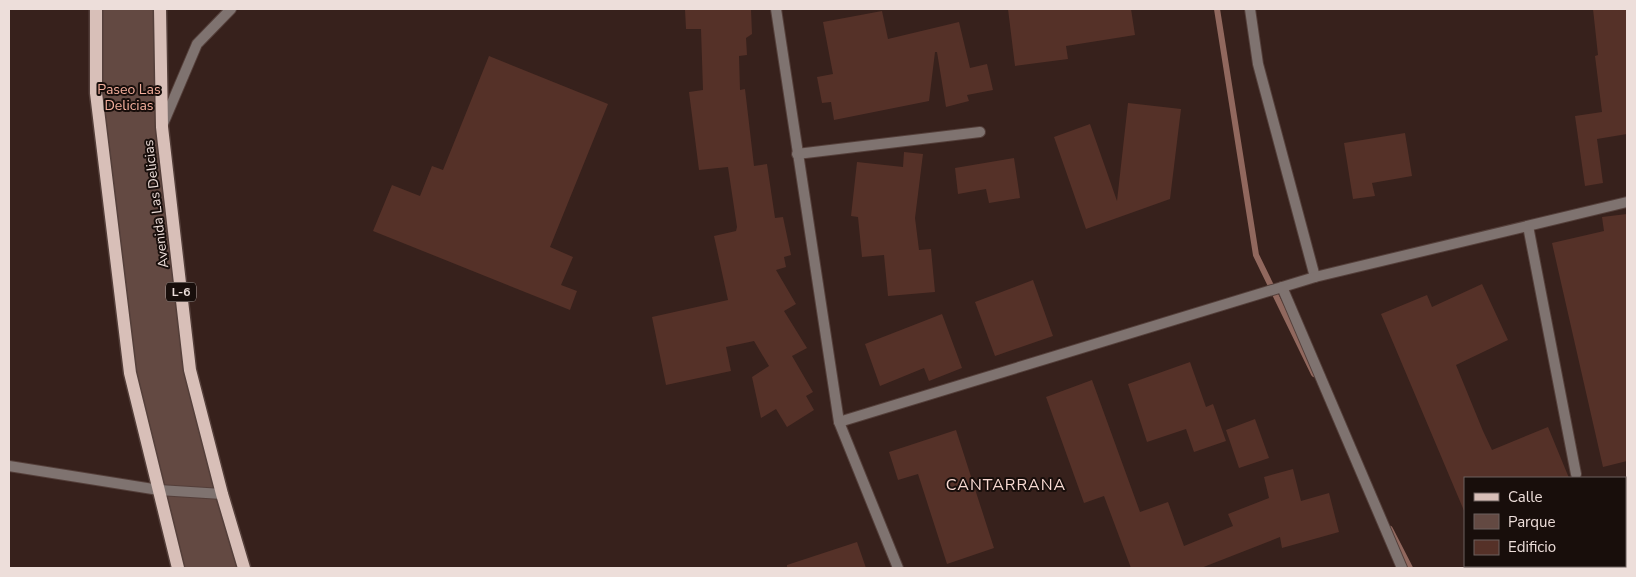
<svg xmlns="http://www.w3.org/2000/svg" width="1636" height="577" font-family="'Nunito Sans',sans-serif">
<style>
.green{fill:#634942}
.lines{fill:none;stroke-linecap:round;stroke-linejoin:round}
.stream{stroke:#91685e;stroke-width:6}
.building{fill:#553128}
.lane-casing{stroke:#543f3a;stroke-width:12}
.street-casing{stroke:#543f3a;stroke-width:12}
.primary-casing{stroke:#543f3a;stroke-width:15}
.lane{stroke:#7f7370;stroke-width:10}
.street{stroke:#7f7370;stroke-width:10}
.primary{stroke:#d8bfb8;stroke-width:12}
.labels{text-anchor:middle;dominant-baseline:central;stroke-width:4;stroke-linejoin:round;paint-order:stroke}
.shield{fill:#180e0b;stroke:#ada09c;stroke-width:1}
.shield-label{font-size:12px;font-weight:bold;fill:#eddeda}
.park-label{font-size:14px;fill:#f3ae9c;stroke:#180e0b}
.street-label{font-size:14px;fill:#eddeda;stroke:#180e0b}
.quarter-label{font-size:16px;letter-spacing:1px;fill:#fadbd3;stroke:#180e0b}
</style>
<rect width="100%" height="100%" fill="#37211c"/>
<polygon class="green" points="96,9 160,9 162,127 190,370 244,568 178,568 130,373 96,93"/>
<g class="lines">
<g class="stream">
<polyline points="1217,9 1256,255 1314,374"/>
<polyline points="1390,529 1410,568"/>
</g>
</g>
<g class="building">
<polygon points="685,9 751,9 752,34 746,38 747,55 739,56 740,90 745,89 754,166 767,164 775,218 783,217 791,255 784,257 786,267 776,270 796,304 784,311 807,348 792,356 813,392 806,396 814,410 787,427 776,409 761,418 752,377 769,366 754,341 726,347 731,371 666,385 652,317 728,300 714,236 736,231 737,227 728,167 699,170 689,92 703,90 701,29 686,29"/>
<polygon points="1008,9 1131,9 1135,35 1066,46 1068,59 1015,66"/>
<polygon points="1593,9 1626,9 1627,15 1627,134 1597,139 1603,183 1585,186 1575,116 1602,112 1595,56 1598,55"/>
<polygon points="882,11 888,39 959,22 970,68 987,64 993,90 967,95 969,101 946,107 937,52 935,52 929,101 834,120 831,102 822,103 817,77 833,74 823,22"/>
<polygon points="489,56 608,104 550,247 573,257 561,285 577,291 570,310 373,231 392,185 420,196 432,166 443,170"/>
<polygon points="1128,103 1181,109 1170,199 1086,229 1054,137 1090,124 1117,201"/>
<polygon points="1405,133 1412,176 1372,183 1375,196 1353,199 1344,143"/>
<polygon points="904,152 923,154 915,218 919,250 931,249 935,292 888,296 884,255 862,257 858,217 851,216 857,162 903,167"/>
<polygon points="1014,158 1020,198 989,203 986,189 958,194 955,168"/>
<polygon points="1627,214 1627,461 1603,467 1552,243 1604,231 1602,217"/>
<polygon points="1033,280 1053,336 995,356 975,302"/>
<polygon points="1482,284 1508,340 1456,365 1483,431 1492,450 1548,427 1569,478 1465,478 1465,513 1381,314 1427,295 1432,307"/>
<polygon points="942,314 962,368 929,381 924,368 880,386 865,344"/>
<polygon points="1190,362 1206,407 1213,404 1226,441 1194,452 1186,429 1147,442 1128,384"/>
<polygon points="1092,380 1140,512 1168,502 1184,546 1233,526 1228,514 1269,498 1264,477 1293,469 1301,501 1329,493 1339,532 1282,548 1280,537 1201,568 1131,568 1104,496 1084,503 1046,397"/>
<polygon points="1255,419 1269,458 1239,468 1226,430"/>
<polygon points="956,430 994,548 947,564 918,474 898,480 889,452"/>
<polygon points="857,542 866,568 787,568 787,565"/>
</g>
<g class="lines">
<g class="lane-casing">
<polyline id="lane" points="1528,226 1576,474"/>
</g>
<g class="street-casing">
<g id="street">
<polyline points="776,9 839,422 898,568"/>
<polyline points="1250,9 1258,64 1315,277"/>
<polyline points="163,124 197,44 231,9"/>
<polyline points="797,154 980,132"/>
<polyline points="1282,287 1402,568"/>
<polyline points="839,422 1315,277 1627,202"/>
<polyline points="9,466 159,490 222,494"/>
</g>
</g>
<g class="primary-casing">
<g id="primary">
<polyline points="96,9 96,93 130,373 178,568"/>
<polyline points="160,9 162,127 190,370 222,494 244,568"/>
</g>
</g>
<use href="#lane" class="lane"/>
<use href="#street" class="street"/>
<use href="#primary" class="primary"/>
</g>
<g class="labels">
<rect class="shield" x="166" y="282.5" width="30" height="19" rx="4"/>
<g class="shield-label">
<text x="181" y="292">L-6</text>
</g>
<g class="park-label">
<text x="129" y="89">Paseo Las<tspan x="129" dy="16">Delicias</tspan></text>
</g>
<g class="street-label">
<text transform="translate(156 204) rotate(-97)">Avenida Las Delicias</text>
</g>
<g class="quarter-label">
<text x="1006" y="485">CANTARRANA</text>
</g>
</g>
<rect width="1636" height="577" fill="none" stroke="#eddeda" stroke-width="20"/>
<rect x="1464" y="477" width="162" height="90" fill="#180e0b" stroke="#6d615e"/>
<rect x="1474" y="493" width="25" height="8" fill="#d8bfb8" stroke="#6d615e"/>
<text x="1508" y="502" font-size="15" fill="#eddeda">Calle</text>
<rect x="1474" y="514" width="25" height="15" fill="#634942" stroke="#6d615e"/>
<text x="1508" y="527" font-size="15" fill="#eddeda">Parque</text>
<rect x="1474" y="540" width="25" height="15" fill="#553128" stroke="#6d615e"/>
<text x="1508" y="552" font-size="15" fill="#eddeda">Edificio</text>
</svg>
